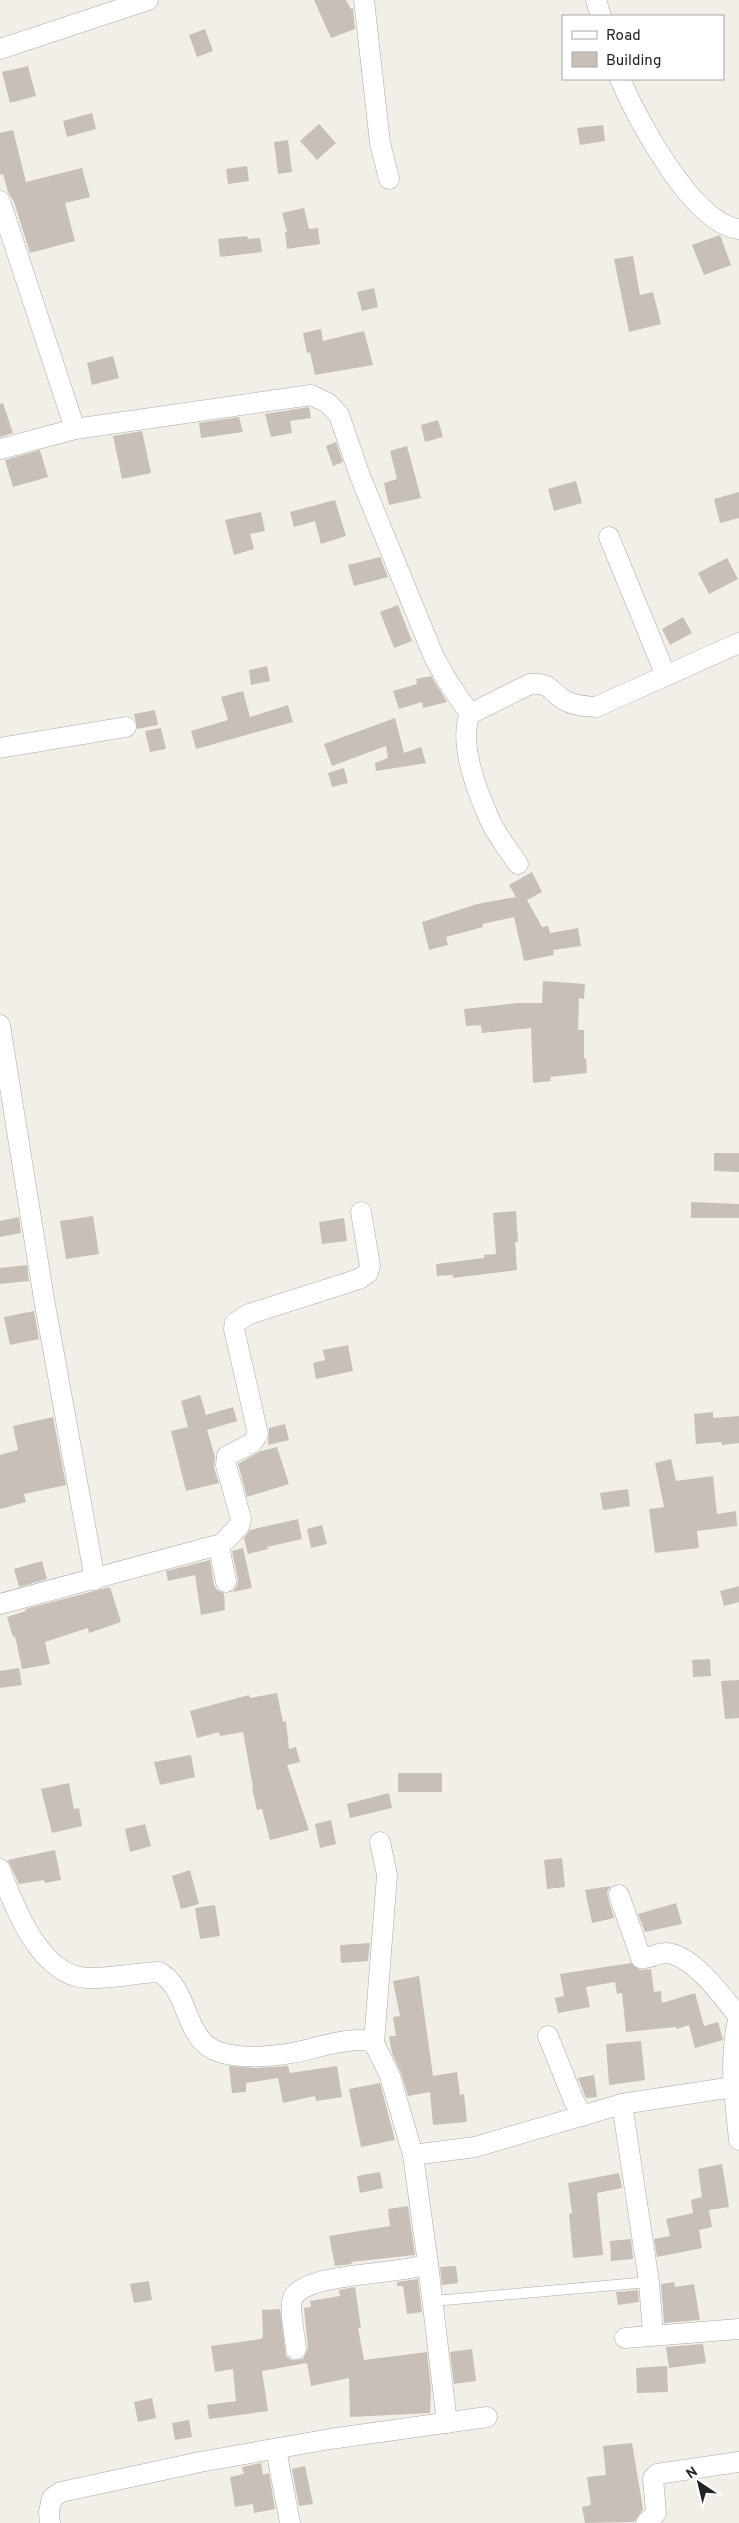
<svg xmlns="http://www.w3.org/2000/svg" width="739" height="2523" font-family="Overpass,sans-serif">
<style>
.building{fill:#c7bfb8}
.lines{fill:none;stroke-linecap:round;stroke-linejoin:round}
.lane-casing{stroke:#a9a9a9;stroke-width:11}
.street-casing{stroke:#a9a9a9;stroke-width:21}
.lane{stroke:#fff;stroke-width:10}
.street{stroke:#fff;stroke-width:20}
</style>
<rect width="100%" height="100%" fill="#f2efe9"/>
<g class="building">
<polygon points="314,0 346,0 351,9 353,8 355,29 331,38"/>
<polygon points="205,29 213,51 197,57 189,35"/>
<polygon points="28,66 36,96 10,103 2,72"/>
<polygon points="92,113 96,129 67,137 63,121"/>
<polygon points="319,124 336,143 317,160 300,141"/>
<polygon points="603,125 605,141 580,145 577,128"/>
<polygon points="13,130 26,182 82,168 90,197 65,203 75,241 30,253 14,202 8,192 3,174 0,175 0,133"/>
<polygon points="288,140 292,172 278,174 274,142"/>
<polygon points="247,166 249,181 228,184 226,169"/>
<polygon points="304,208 309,229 318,228 320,244 287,249 285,232 287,232 282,213"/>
<polygon points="720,235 731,265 704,275 692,245"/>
<polygon points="247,236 248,239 260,238 262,252 220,257 218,239"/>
<polygon points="633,256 640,295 653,292 661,324 629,332 614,259"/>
<polygon points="374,288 378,307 362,311 357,292"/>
<polygon points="321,329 323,341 364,331 373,365 315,375 310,352 307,353 303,333"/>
<polygon points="113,356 119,378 92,385 87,363"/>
<polygon points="3,403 13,433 0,437 0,404"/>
<polygon points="309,407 311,418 290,421 292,433 271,437 265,414"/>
<polygon points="239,417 243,432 201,438 199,423"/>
<polygon points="438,420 443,437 425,442 421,425"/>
<polygon points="142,431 151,473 122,479 113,436"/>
<polygon points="336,442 343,462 333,466 326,446"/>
<polygon points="407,446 421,498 389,505 384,483 397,479 390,451"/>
<polygon points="40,450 48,477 13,487 5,460"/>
<polygon points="576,481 582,503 554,511 548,489"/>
<polygon points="739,492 739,518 720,523 714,499"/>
<polygon points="335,500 346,536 321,544 315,521 294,527 290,512"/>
<polygon points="261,512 265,531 250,534 254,549 234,555 225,520"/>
<polygon points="380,557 388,577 354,586 348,565"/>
<polygon points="727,558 738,579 709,594 698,573"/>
<polygon points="398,605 412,641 394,648 380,612"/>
<polygon points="683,617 692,633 670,645 662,629"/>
<polygon points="267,666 270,681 251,685 249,670"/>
<polygon points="431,676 447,702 423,708 422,702 399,709 393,691 417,684 416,679"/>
<polygon points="243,691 250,717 288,705 293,722 196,749 191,731 228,720 221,697"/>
<polygon points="155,710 158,725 137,729 134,714"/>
<polygon points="395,718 404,753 421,747 426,763 376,771 375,763 388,758 386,746 332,766 324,744"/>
<polygon points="161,728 166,749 150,752 145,731"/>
<polygon points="344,768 348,783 332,787 328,773"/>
<polygon points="532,872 542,892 527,900 542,927 548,926 550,933 578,928 581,946 553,950 554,955 524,961 514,917 482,924 483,927 446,937 448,945 429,950 422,922 477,904 516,897 509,885"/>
<polygon points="543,981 585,984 584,999 579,998 578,1030 584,1030 584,1059 586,1058 587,1073 550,1077 551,1081 533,1083 531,1028 482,1033 481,1025 466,1026 464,1009 518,1003 542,1003"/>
<polygon points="714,1153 739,1153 739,1172 714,1171"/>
<polygon points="691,1202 739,1204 739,1218 691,1218"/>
<polygon points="516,1211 518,1242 515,1242 517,1270 453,1278 453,1275 437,1276 436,1264 484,1258 484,1255 496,1254 493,1213"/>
<polygon points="93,1216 99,1254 66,1259 60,1221"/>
<polygon points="19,1217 21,1233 0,1237 0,1221"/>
<polygon points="344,1218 347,1241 322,1244 319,1222"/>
<polygon points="27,1265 29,1281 0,1284 0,1268"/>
<polygon points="34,1311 39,1339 10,1345 4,1317"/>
<polygon points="348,1345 353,1371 316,1379 313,1363 325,1360 323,1350"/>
<polygon points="200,1395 206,1415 233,1407 237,1421 207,1430 215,1457 214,1468 219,1483 186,1491 171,1431 188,1427 181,1401"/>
<polygon points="713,1412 713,1418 739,1416 739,1443 722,1445 721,1442 696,1444 694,1414"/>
<polygon points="53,1417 66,1485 24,1494 26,1502 0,1509 0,1455 18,1450 13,1426"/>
<polygon points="285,1424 289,1440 268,1445 269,1428"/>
<polygon points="277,1447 289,1484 247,1497 238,1464 261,1451"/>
<polygon points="671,1459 676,1481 713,1476 717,1514 736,1511 737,1526 697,1531 699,1548 655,1553 649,1509 664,1507 655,1463"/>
<polygon points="628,1489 630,1506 603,1510 600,1493"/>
<polygon points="298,1519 302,1539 267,1547 268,1549 248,1554 244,1538 250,1530"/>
<polygon points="322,1525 327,1544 311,1548 307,1529"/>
<polygon points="243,1548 252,1588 233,1592 237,1586 238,1580 232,1551"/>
<polygon points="210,1560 214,1585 217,1590 224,1593 225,1610 201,1615 195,1575 168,1581 166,1571"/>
<polygon points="42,1561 47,1579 19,1587 14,1569"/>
<polygon points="739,1586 739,1602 724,1606 720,1591"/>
<polygon points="110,1587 121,1622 89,1633 88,1628 45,1642 50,1664 22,1669 15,1636 13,1637 7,1617 26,1611 25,1609"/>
<polygon points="710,1659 711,1676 693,1677 692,1660"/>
<polygon points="19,1668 22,1685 0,1688 0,1671"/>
<polygon points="739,1680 739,1718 725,1719 721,1681"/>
<polygon points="277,1693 283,1722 286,1721 289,1749 296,1747 300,1762 287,1765 309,1830 270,1840 262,1809 257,1810 252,1788 253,1787 243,1732 220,1736 219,1732 197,1738 190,1711 249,1695 250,1698"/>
<polygon points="191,1755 195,1777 160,1785 154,1762"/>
<rect x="398" y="1773" width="44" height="19"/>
<polygon points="69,1783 74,1809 79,1808 82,1826 52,1833 41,1789"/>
<polygon points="389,1793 392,1808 350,1818 347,1804"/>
<polygon points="331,1820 336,1844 320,1848 315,1824"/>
<polygon points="145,1824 151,1846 130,1852 125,1829"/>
<polygon points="55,1850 61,1880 45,1883 44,1880 19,1884 8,1860"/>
<polygon points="562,1858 565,1887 547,1889 544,1860"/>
<polygon points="190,1870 199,1904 181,1909 172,1876"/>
<polygon points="611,1886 607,1892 608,1898 614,1918 592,1923 585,1890"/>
<polygon points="676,1903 682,1924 645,1932 638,1914"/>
<polygon points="215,1905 220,1936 200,1939 195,1908"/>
<polygon points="370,1943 368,1961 341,1963 340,1945"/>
<polygon points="631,1963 640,1970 651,1969 654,1992 661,1991 662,2003 695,1993 704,2026 718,2022 723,2040 695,2048 689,2025 677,2029 676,2027 626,2032 622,1993 617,1994 615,1982 586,1987 590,2007 558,2013 555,1998 564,1996 560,1974"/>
<polygon points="419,1976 433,2076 457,2072 460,2095 464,2094 467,2122 433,2125 430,2092 408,2096 401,2073 392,2053 389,2036 396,2036 393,2017 400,2016 393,1981"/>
<polygon points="641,2041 645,2080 609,2085 606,2044"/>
<polygon points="229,2066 255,2068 288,2066 290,2073 337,2066 342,2097 316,2101 315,2096 283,2103 278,2078 246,2083 246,2092 232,2093"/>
<polygon points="594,2075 597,2097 586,2098 578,2078"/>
<polygon points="380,2083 395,2140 361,2147 349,2089"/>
<polygon points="722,2164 729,2207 709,2210 712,2227 699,2230 702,2248 657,2257 654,2239 670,2236 666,2219 693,2213 691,2200 702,2197 698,2169"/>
<polygon points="380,2172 383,2188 360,2193 357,2176"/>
<polygon points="619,2173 622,2188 597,2193 603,2255 573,2258 569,2214 572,2213 568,2183"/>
<polygon points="408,2206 415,2255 351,2262 352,2264 335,2266 329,2236 390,2226 388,2209"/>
<polygon points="631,2239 633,2259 611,2261 610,2241"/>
<polygon points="456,2266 458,2283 442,2285 440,2267"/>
<polygon points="418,2279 422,2312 407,2314 403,2286 397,2286 397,2282"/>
<polygon points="149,2281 152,2300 134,2303 130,2284"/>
<polygon points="674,2282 675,2287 694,2284 700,2320 664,2323 661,2284"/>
<polygon points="355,2287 361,2328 358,2328 364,2360 427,2352 431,2388 430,2413 350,2417 349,2378 311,2386 307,2363 262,2371 268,2411 209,2419 207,2405 236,2401 233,2369 215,2372 211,2346 261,2339 263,2336 262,2310 280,2309 286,2356 292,2360 303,2359 308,2348 304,2308 311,2307 310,2301 340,2296 339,2290"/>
<polygon points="638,2290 639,2302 618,2305 616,2292"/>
<polygon points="703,2344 706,2363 669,2368 666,2347"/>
<polygon points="472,2349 476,2381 454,2384 450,2352"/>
<polygon points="667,2366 668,2392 637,2393 636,2368"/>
<polygon points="152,2398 156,2418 138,2422 134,2402"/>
<polygon points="189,2420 192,2437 175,2440 172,2423"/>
<polygon points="632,2443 643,2509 634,2522 585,2523 582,2507 591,2505 587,2477 606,2475 603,2446"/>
<polygon points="261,2463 263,2475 269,2473 275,2509 254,2513 253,2504 235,2507 230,2477 244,2474 242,2467"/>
<polygon points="305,2466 313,2504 299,2506 292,2469"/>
</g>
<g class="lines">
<g class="lane-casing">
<polyline id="lane" points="434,2301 649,2282"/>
</g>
<g class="street-casing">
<g id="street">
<polyline points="364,0 380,143 389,179"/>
<polyline points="596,0 601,16"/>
<polyline points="0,49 148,0"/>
<path d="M 620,79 C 637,118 693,225 739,229"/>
<polyline points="0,201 75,429"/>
<polyline points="0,449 75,429 311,395 328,403 339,415 360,476 434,657 448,682 470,714"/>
<polyline points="609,537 666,676"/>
<polyline points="0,748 126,727"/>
<path d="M 518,864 C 508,849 496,835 489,818 C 477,791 458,742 470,714 L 530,684 C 551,682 549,691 564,700 C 574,706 585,706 596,707 L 739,643"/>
<polyline points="0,1025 44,1299 95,1580"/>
<polyline points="218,1548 239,1526 241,1519 226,1465 227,1456 252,1443 258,1434 234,1329 235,1323 249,1314 359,1279 368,1273 370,1266 361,1212"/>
<polyline points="0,1604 214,1546 220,1551 226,1582"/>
<path d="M 0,1869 C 14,1907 40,1975 86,1978 C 110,1979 135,1973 159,1972 C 190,1989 183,2040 219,2052 C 242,2059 269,2057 292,2053 C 311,2050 358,2033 374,2043 L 390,2076 L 413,2155 L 428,2264 C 399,2275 311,2272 294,2296 C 288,2303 295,2338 296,2349"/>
<path d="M 619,1895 L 641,1958 C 650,1959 658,1952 667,1953 C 694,1956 723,1997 739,2017"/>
<path d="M 739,2016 C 728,2057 735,2098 739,2140"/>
<polyline points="548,2036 574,2101 583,2116"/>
<polyline points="374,2043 387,1875 380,1842"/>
<polyline points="622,2104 649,2282 653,2334"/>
<polyline points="413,2155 475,2147 622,2104 733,2087"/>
<polyline points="428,2264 447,2423"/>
<polyline points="625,2338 739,2329"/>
<polyline points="276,2449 290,2523"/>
<polyline points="50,2523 49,2512 52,2498 61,2492 200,2462 330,2439 487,2417"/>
<polyline points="646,2523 656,2513 653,2478 657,2474 739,2462"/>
</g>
</g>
<use href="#lane" class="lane"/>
<use href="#street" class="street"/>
</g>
<rect x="562" y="15" width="162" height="65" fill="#ffffff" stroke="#a7a7a7"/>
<rect x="572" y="31" width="25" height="8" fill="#ffffff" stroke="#a7a7a7"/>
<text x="606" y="40" font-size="15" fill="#222222">Road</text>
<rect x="572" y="52" width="25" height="15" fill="#c7bfb8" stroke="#a7a7a7"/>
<text x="606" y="65" font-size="15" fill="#222222">Building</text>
<g transform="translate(699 2483) rotate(325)" stroke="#ffffff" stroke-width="4" paint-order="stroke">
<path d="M0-4L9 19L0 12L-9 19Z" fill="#222222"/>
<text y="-8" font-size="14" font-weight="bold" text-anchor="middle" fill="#222222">N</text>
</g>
</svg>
